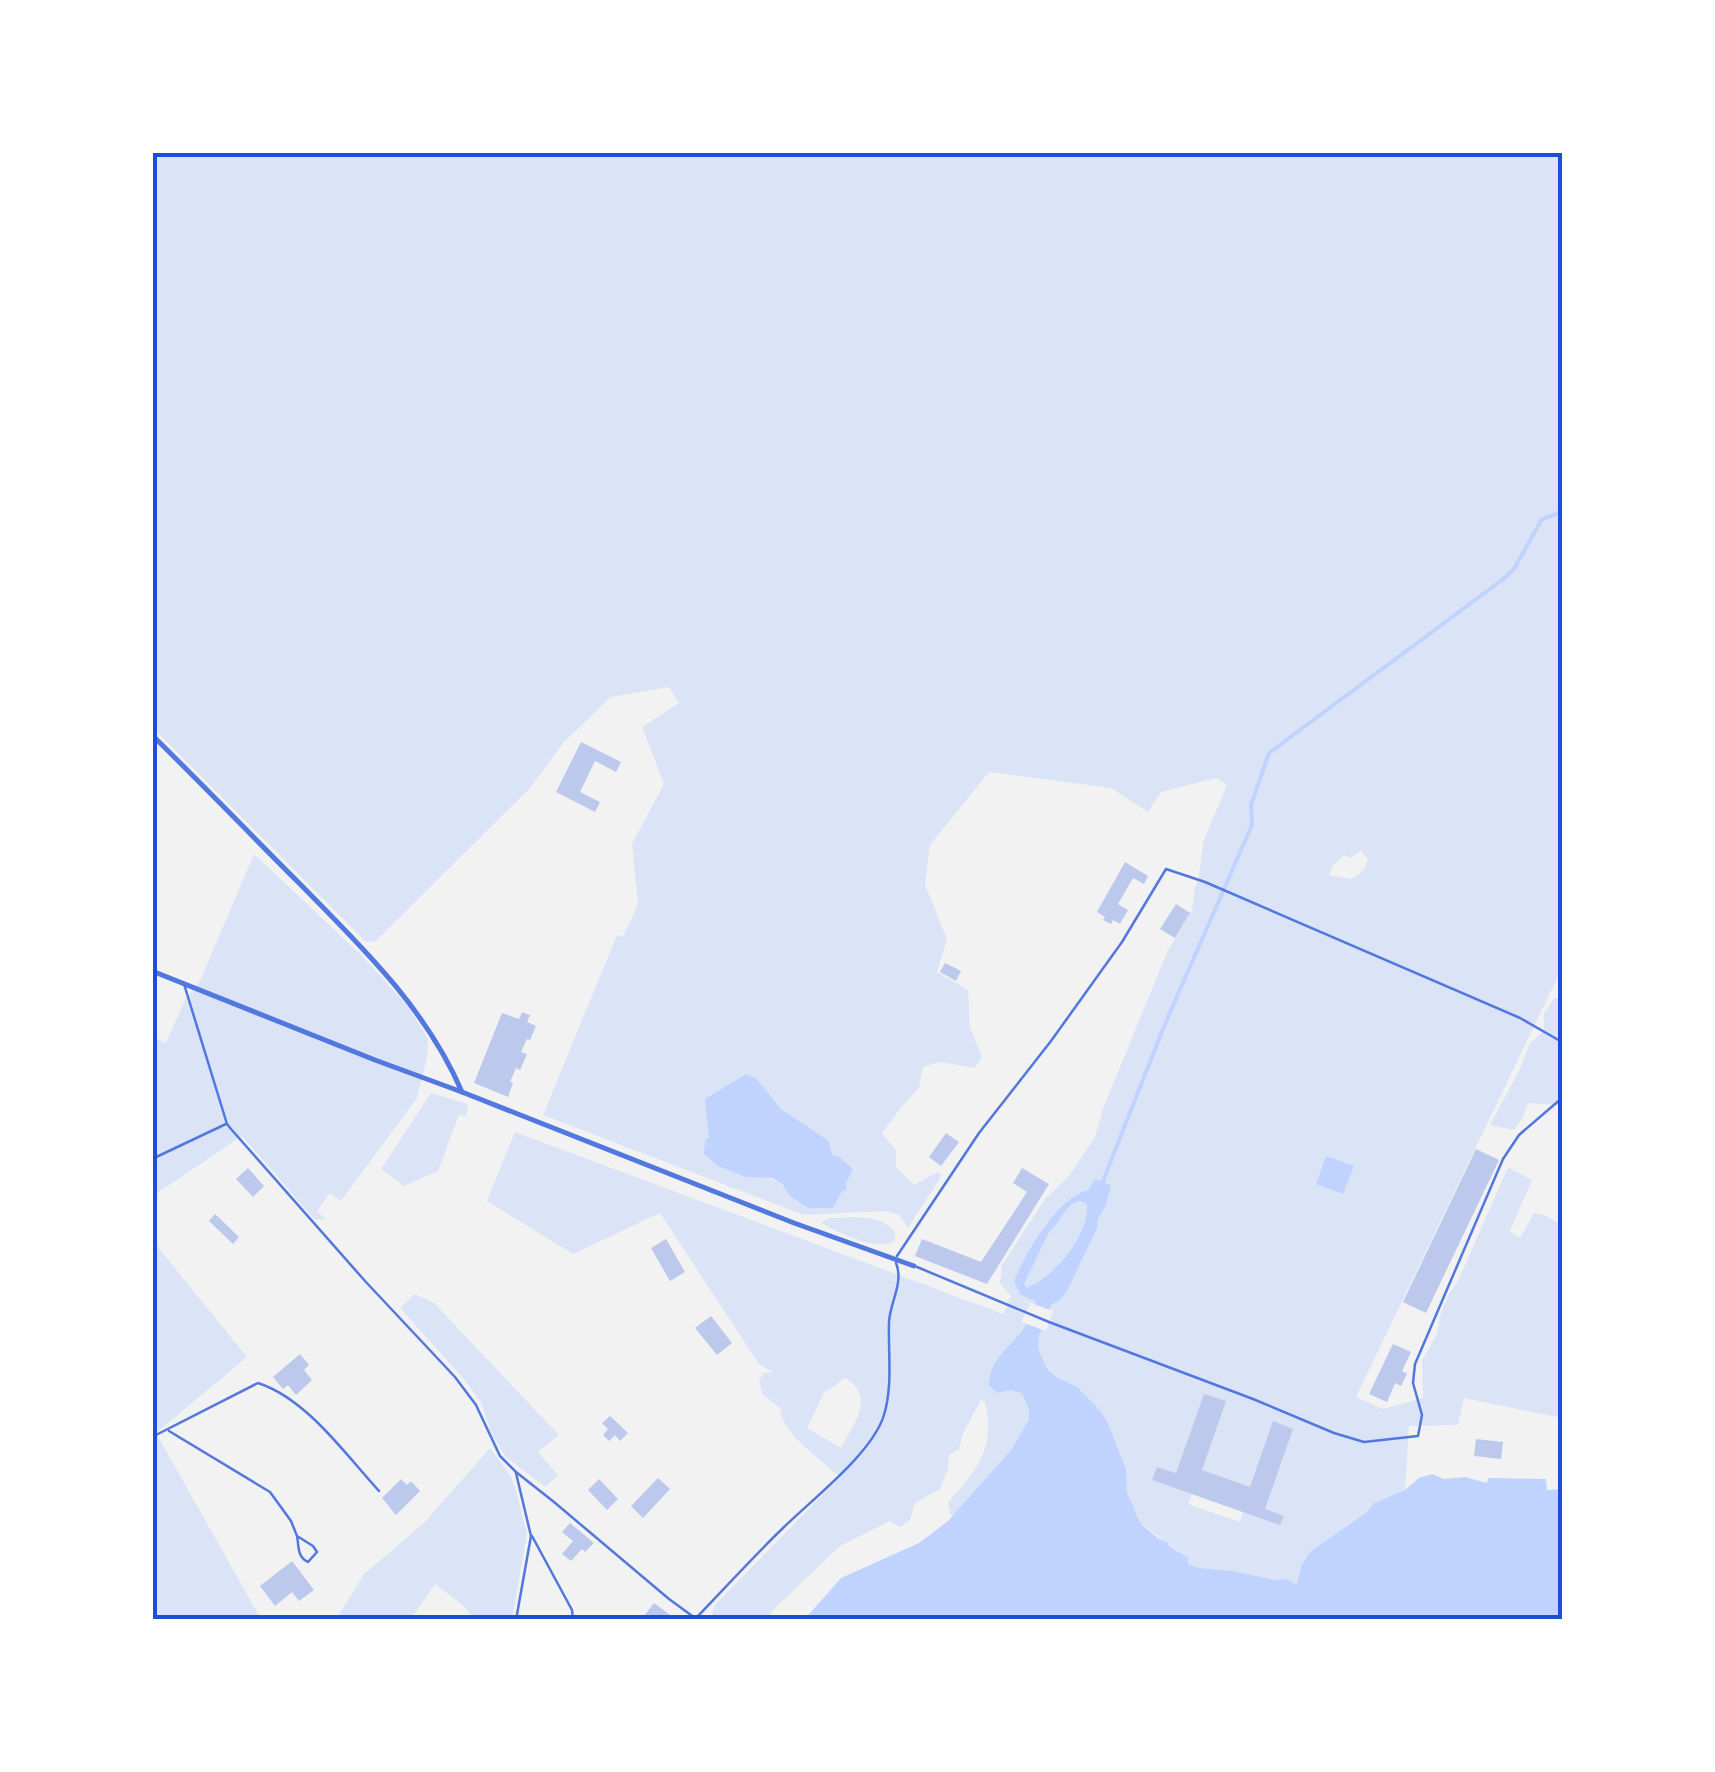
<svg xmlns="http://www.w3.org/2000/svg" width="1715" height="1772" font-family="'Titillium Web',sans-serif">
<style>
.green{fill:#dbe4f7;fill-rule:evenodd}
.water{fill:#bfd3fe;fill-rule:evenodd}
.pier{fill:#f2f2f2}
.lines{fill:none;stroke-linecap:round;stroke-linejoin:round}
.stream{stroke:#bfd3fe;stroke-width:4}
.building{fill:#bdc9ec}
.service{stroke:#5277de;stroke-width:2.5}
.minor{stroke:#5277de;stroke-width:5}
.neatline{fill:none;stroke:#1d4ed8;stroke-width:4}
</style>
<rect width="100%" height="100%" fill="#f2f2f2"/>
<g class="green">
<path d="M 1513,152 L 1515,159 L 1515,153 L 1562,153 L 1562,968 L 1356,1397 L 1383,1409 L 1423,1398 L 1422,1360 L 1436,1336 L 1441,1313 L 1450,1292 L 1458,1281 L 1508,1167 L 1532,1180 L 1510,1231 L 1520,1238 L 1534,1213 L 1545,1215 L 1562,1225 L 1562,1418 L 1464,1398 L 1458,1425 L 1409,1426 L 1405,1490 L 1374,1503 L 1366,1513 L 1301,1566 L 1298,1586 L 1286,1579 L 1275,1580 L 1233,1571 L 1200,1568 L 1188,1564 L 1187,1558 L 1143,1525 L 950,1515 L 948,1503 C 977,1470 996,1448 985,1402 L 981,1400 L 963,1433 L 959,1449 L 949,1455 L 948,1469 L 940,1489 L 915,1503 L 910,1520 L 900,1527 L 890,1521 L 840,1546 L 772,1611 L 767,1619 L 711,1619 L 714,1606 L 840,1477 C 821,1460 782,1434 780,1408 L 762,1394 L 759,1380 L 764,1373 L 773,1372 L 759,1364 L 660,1213 L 573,1254 L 487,1201 L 515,1132 L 1003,1314 L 1011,1296 L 1000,1283 L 1002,1265 L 1045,1199 L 1069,1176 L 1095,1137 L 1103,1109 L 1167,952 L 1192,910 L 1195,888 L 1199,876 L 1203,842 L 1227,785 L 1216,778 L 1161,792 L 1148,812 L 1111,788 L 989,772 L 930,845 L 925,885 L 947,939 L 937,972 L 968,990 L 970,1027 L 982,1058 L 975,1068 L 940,1062 L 923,1067 L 919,1088 L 903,1105 L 882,1133 L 896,1151 L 896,1167 L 914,1185 L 938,1172 L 942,1175 L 908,1228 L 899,1215 L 886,1211 L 804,1215 L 543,1115 L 617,935 L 623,937 L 638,904 L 632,844 L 664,784 L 642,727 L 679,703 L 669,687 L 611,697 L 564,742 L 530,788 L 376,941 L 366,942 L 153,728 L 152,153 ZM 1361,851 L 1368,860 L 1364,870 L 1351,879 L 1329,875 L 1333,865 L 1345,855 L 1350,858 ZM 757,1079 L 781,1109 L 829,1141 L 832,1155 L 852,1170 L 842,1191 L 791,1196 C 777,1175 769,1178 746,1177 L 709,1137 ZM 846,1378 C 876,1399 853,1424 841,1448 L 807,1428 L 825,1391 C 835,1389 837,1381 846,1378 ZM 1192,1494 L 1243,1512 L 1240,1522 L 1188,1504 Z"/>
<polygon points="254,854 361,955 407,1005 428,1039 427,1058 417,1098 341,1201 330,1193 317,1211 327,1220 314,1219 242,1136 153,1196 153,1038 166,1043 185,1000 200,981"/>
<polygon points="1554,998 1562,1000 1562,1100 1558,1105 1528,1103 1523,1117 1514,1130 1490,1125 1519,1071 1530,1043 1544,1031 1544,1014"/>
<polygon points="431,1093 468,1104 466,1116 459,1115 438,1171 404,1186 381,1169"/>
<path d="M 828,1218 C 851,1218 883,1212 896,1234 L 894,1242 C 874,1251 840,1233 821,1223 Z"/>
<polygon points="152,1240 247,1357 156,1433 261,1619 153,1619"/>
<polygon points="415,1294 434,1303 559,1435 538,1452 558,1475 545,1487 506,1457 492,1435 481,1402 462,1377 400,1308"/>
<polygon points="490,1448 511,1477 517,1494 527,1534 512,1619 474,1619 465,1607 435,1584 411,1619 337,1618 364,1574 425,1522"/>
</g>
<g class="water">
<polygon points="746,1074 757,1079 781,1109 829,1141 832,1155 838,1156 853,1169 845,1185 847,1188 845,1191 842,1191 833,1208 808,1208 790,1196 782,1184 773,1178 746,1177 718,1166 704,1154 705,1140 709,1137 705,1099"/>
<polygon points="1326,1156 1354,1166 1343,1194 1316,1184"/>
<path d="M 1095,1179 L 1111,1185 L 1106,1205 L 1098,1218 L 1097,1228 L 1067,1291 L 1060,1300 L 1051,1305 L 1039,1336 L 1038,1348 L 1047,1369 L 1056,1377 L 1077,1387 L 1095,1405 L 1106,1419 L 1126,1469 L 1127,1493 L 1133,1505 L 1135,1513 L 1142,1525 L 1158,1538 L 1168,1543 L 1169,1546 L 1188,1558 L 1188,1564 L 1200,1568 L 1233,1571 L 1275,1580 L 1286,1579 L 1297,1585 L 1301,1566 L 1311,1551 L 1366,1513 L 1374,1503 L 1405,1490 L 1419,1478 L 1432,1474 L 1444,1479 L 1465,1477 L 1487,1483 L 1488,1478 L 1546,1479 L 1547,1490 L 1562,1489 L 1562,1619 L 804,1620 L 841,1578 L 919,1543 L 948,1521 L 1012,1449 L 1029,1419 L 1029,1409 L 1022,1393 L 1011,1390 L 997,1393 L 989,1385 C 989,1361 1008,1348 1022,1331 C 1028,1323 1032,1311 1036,1301 L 1021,1295 L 1014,1281 C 1026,1252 1057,1198 1088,1190 ZM 1081,1201 L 1087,1204 C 1089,1237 1054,1276 1027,1288 L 1024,1284 L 1049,1232 C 1062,1222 1064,1203 1081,1201 Z"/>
</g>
<polygon class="pier" points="1017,1298 1053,1311 1046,1331 1021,1322 1030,1304"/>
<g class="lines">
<polyline class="stream" points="1101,1186 1165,1024 1252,825 1251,805 1269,753 1502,580 1514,569 1542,519 1562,512"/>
</g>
<g class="building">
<polygon points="581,742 621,762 616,772 595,761 580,792 600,802 595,812 556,792"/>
<polygon points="1125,862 1148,876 1144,884 1133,878 1118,904 1128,910 1120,924 1113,920 1111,924 1103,920 1105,917 1097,912"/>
<polygon points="1176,904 1190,913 1175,938 1160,929"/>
<polygon points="945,963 961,971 956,981 940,972"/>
<polygon points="522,1012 530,1015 527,1022 536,1026 530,1040 527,1039 521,1052 527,1054 520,1070 516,1068 510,1082 513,1083 508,1097 474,1083 502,1013 519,1019"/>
<polygon points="946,1133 959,1142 941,1166 929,1157"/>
<polygon points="1476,1149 1499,1160 1426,1313 1403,1302"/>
<polygon points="248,1168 264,1186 253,1197 236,1179"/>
<polygon points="1022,1168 1049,1184 987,1284 915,1256 922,1239 981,1262 1027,1192 1013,1183"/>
<polygon points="215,1214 239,1237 233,1244 209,1221"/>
<polygon points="666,1239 685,1272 670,1281 651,1248"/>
<polygon points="711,1316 732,1343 717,1355 695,1328"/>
<polygon points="1393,1344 1411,1352 1402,1371 1407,1374 1401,1386 1395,1383 1387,1402 1369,1394"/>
<polygon points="300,1354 309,1365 304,1370 312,1380 296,1395 288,1385 283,1389 273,1377"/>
<polygon points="1204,1394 1226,1401 1202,1470 1250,1487 1273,1421 1293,1429 1265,1509 1284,1516 1280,1525 1152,1480 1157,1467 1176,1473"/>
<polygon points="610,1416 628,1433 620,1441 615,1435 609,1441 603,1435 608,1429 602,1423"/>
<polygon points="1476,1439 1503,1442 1501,1459 1474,1456"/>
<polygon points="658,1478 670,1489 643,1518 631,1506"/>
<polygon points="401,1479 407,1485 411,1481 420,1491 396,1515 382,1498"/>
<polygon points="599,1479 618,1499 607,1510 588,1490"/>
<polygon points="570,1523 594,1543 585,1552 582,1549 571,1561 562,1554 573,1541 562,1532"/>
<polygon points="292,1561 314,1590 299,1601 292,1592 275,1606 260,1586"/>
<polygon points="654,1603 677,1620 648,1620 644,1616"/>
</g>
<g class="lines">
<g class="service">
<polyline points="184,984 227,1124 231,1129 365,1281 455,1377 476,1405 500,1456 516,1472 554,1502 669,1599 695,1618"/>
<polyline points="152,1159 226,1124"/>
<polyline points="897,1256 979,1133 1051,1041 1122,942 1166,869 1205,882 1520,1018 1562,1042"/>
<polyline points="917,1267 1049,1322 1253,1399 1334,1433 1364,1442 1418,1436 1422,1415 1413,1383 1415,1364 1503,1159 1519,1135 1562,1098"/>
<path d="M 169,1431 L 270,1492 L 291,1521 L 297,1536 L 313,1546 L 317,1552 L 308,1562 C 297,1557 299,1546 297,1536"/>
<path d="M 152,1437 L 258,1383 C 307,1399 345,1454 379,1491"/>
<polyline points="532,1536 572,1610 573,1620"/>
<path d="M 696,1618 C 724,1589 752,1558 782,1529 C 811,1500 872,1454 884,1415 C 893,1385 888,1353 889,1322 C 890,1302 904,1283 896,1263"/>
<polyline points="516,1620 531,1536 516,1473"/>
</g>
<g class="minor">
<path d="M 152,735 C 201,783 249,833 298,882 C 361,946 426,1008 462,1092"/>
<polyline points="152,971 375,1060 462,1092 794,1223 914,1266"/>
</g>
</g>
<rect width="1715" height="1772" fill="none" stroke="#ffffff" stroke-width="310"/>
<rect x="155" y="155" width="1405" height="1462" class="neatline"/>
</svg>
